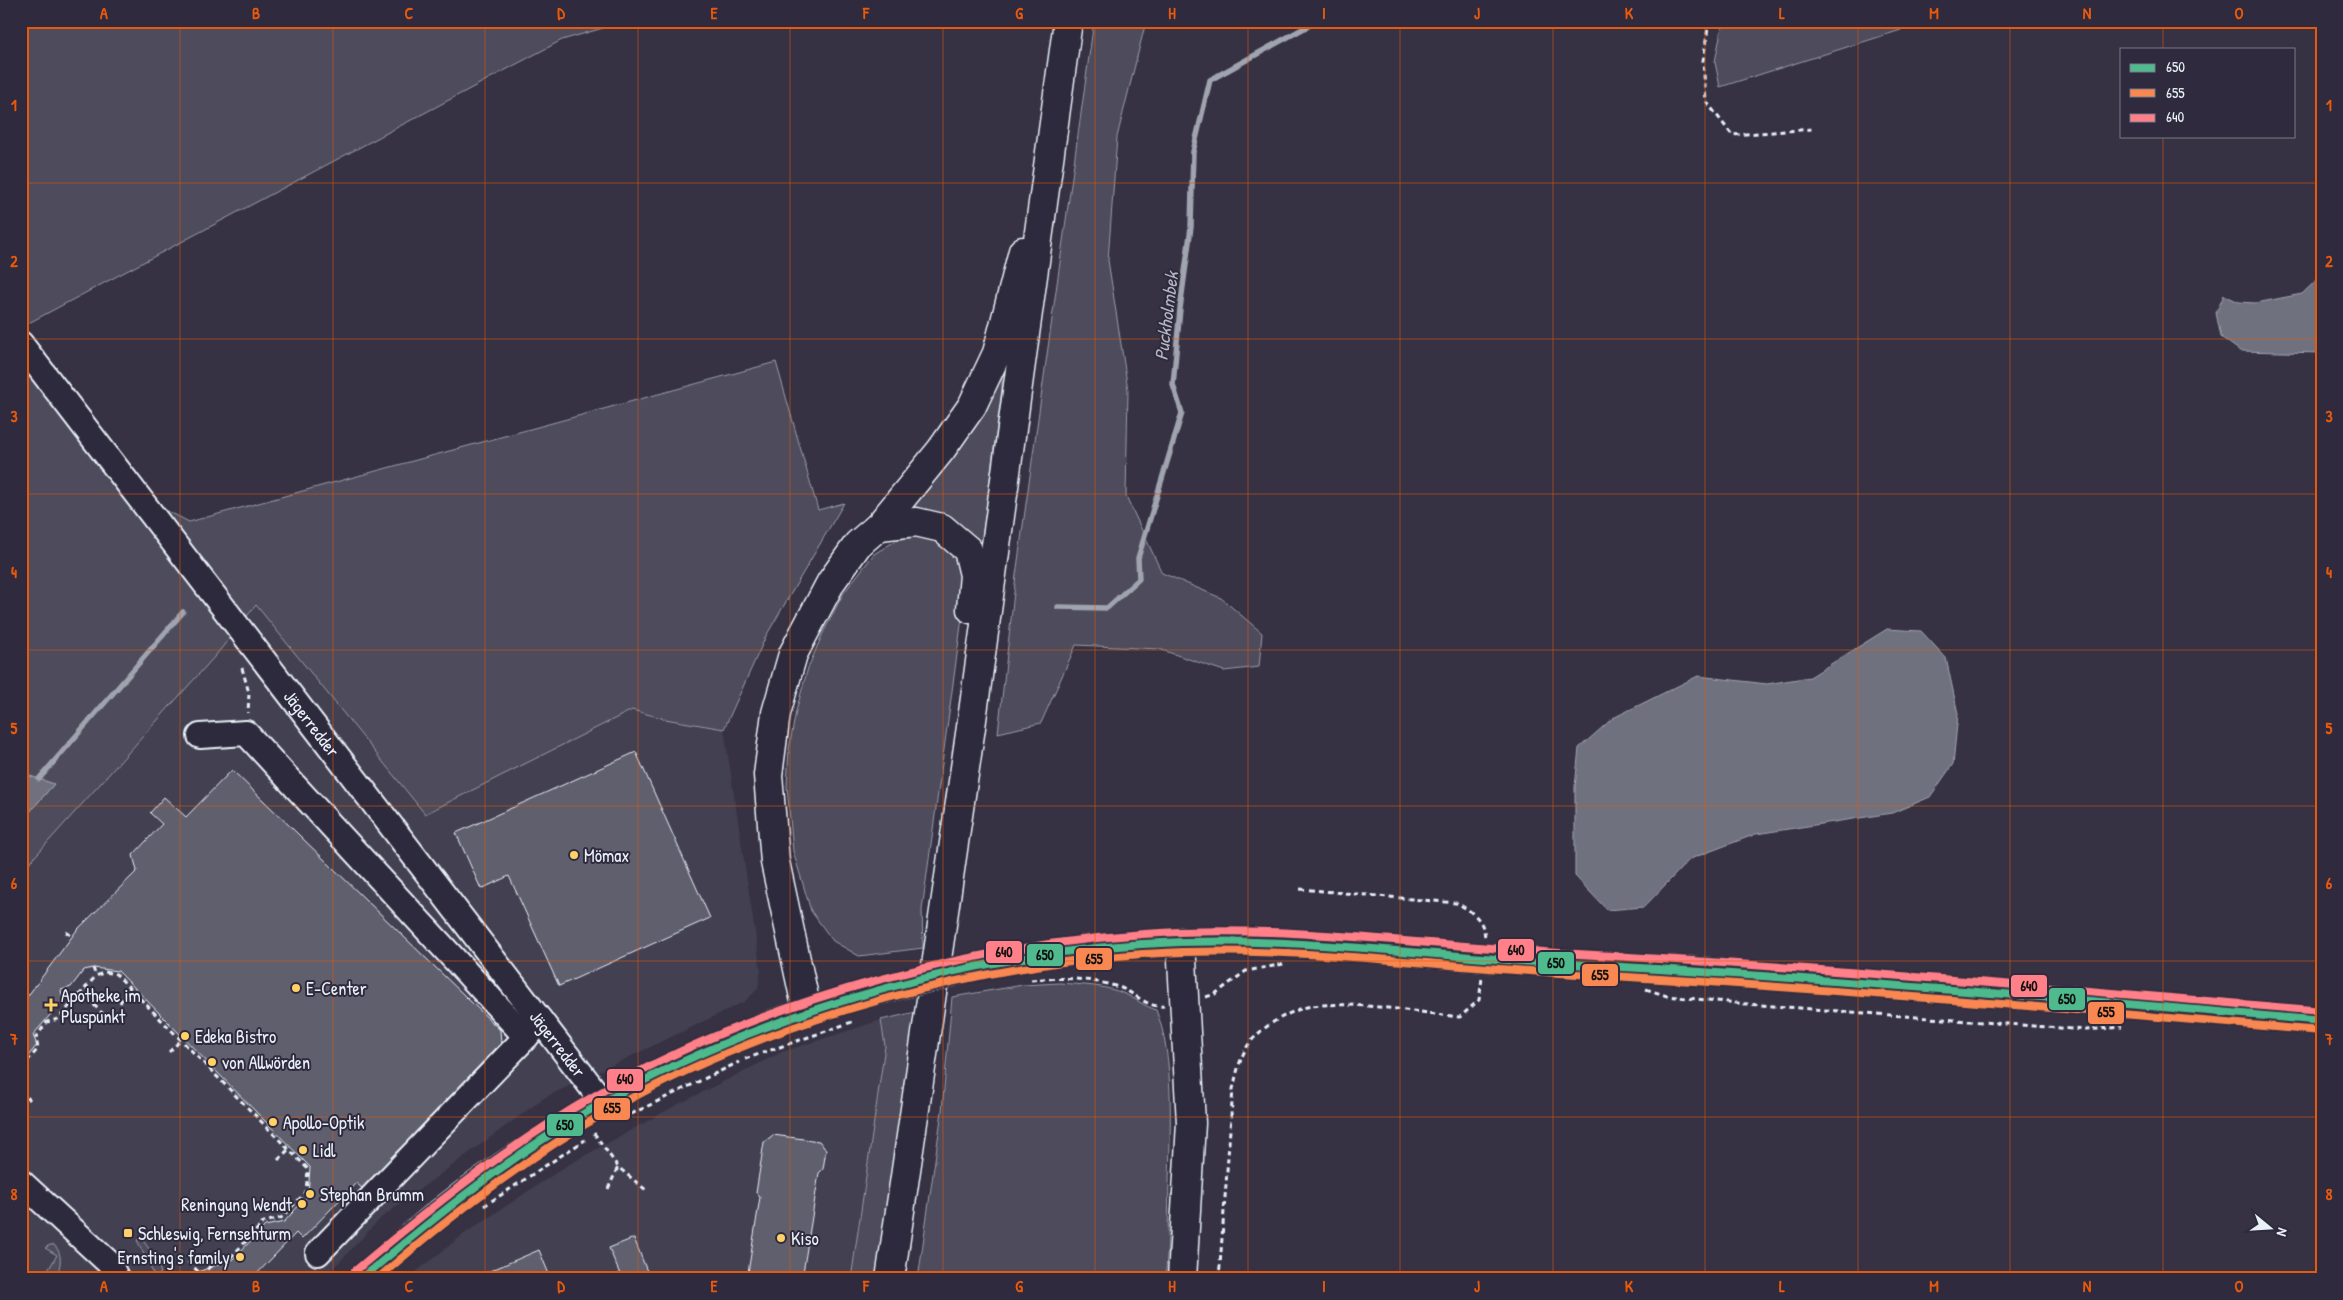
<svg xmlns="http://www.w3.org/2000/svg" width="2343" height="1300" font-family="'Patrick Hand',sans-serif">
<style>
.built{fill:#433f51}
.green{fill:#4d4b5c;stroke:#9a9eaa}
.water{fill:#70717f;stroke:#a0a4af}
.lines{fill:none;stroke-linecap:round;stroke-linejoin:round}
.stream{stroke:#a0a4af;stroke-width:5.5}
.building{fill:#605e6e;stroke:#e8f1f8}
.minor-casing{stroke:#e8f1f8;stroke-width:28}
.major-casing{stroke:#e8f1f8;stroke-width:31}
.path{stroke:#e8f1f8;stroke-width:3;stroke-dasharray:5 4;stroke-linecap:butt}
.minor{stroke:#2f2a3d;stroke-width:24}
.major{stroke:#2f2a3d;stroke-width:28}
.minor-bridge-casing{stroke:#e8f1f8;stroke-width:28;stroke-linecap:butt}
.minor-bridge{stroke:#2f2a3d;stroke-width:24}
.bus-1-casing{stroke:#2f2a3d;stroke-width:11}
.bus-2-casing{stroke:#2f2a3d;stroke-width:11}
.bus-3-casing{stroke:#2f2a3d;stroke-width:11}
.bus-1{stroke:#4eba8d;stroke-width:8}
.bus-2{stroke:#f88751;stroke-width:8}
.bus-3{stroke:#ff8088;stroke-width:8}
.grid{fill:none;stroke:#e8590c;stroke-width:1;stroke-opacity:0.55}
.poi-dot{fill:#ffd166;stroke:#2f2a3d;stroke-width:2}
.labels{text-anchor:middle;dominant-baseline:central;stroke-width:4;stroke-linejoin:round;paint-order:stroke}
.street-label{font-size:18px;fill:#e8f1f8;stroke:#2f2a3d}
.poi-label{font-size:18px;fill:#e8f1f8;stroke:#2f2a3d;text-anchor:start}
.water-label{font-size:19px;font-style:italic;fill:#b2b7c2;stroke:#2f2a3d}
.line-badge{stroke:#2f2a3d;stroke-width:2}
.pale-badge-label{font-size:14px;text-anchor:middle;font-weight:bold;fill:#111}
.neatline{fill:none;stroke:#e8590c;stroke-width:2}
.grid-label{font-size:16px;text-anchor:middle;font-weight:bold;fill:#e8590c}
</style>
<rect width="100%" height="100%" fill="#363244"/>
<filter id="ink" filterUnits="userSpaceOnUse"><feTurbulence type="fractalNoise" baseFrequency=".02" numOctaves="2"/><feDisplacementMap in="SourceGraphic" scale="10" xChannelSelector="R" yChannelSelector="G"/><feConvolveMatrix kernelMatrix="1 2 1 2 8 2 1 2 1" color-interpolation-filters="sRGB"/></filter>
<g filter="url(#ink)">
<g class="built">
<polygon points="256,605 425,814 632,710 665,719 724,729 761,971 758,989 744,1002 544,1098 381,1218 323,1279 21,1279 21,872 216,655"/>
<polygon points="881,1020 885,1046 851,1279 407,1279 464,1234 566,1166 669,1109 782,1052"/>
</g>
<g class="green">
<polygon points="21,21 627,21 562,40 23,326 160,507 189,522 776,362 818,510 844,503 766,636 724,729 665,719 632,710 425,814 256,605 216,655 21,872 21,822 54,784 21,773"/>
<polygon points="1094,21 1146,21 1117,137 1108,260 1128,390 1126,496 1162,573 1221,598 1262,633 1259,667 1224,671 1159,649 1076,645 1041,723 998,733 1016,575"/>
<polygon points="1723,21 1899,21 1901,30 1720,87 1715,62"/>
<polygon points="1002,374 1002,388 981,547 905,512"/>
<path d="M 912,537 C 953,539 962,557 965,596 L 922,910 L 923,948 L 859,956 L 833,941 L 811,911 L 793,851 L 787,786 L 789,749 L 796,711 L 808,668 L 823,633 L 843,594 L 874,554 L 897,540 Z"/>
<path d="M 1060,983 C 1082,985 1105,985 1125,994 C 1136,999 1144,1006 1156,1010 C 1175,1057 1170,1130 1169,1180 C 1168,1213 1169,1246 1165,1279 L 918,1279 L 942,1111 L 952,997 L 1023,985 Z"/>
<polygon points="916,1012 878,1279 851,1279 885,1046 881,1020"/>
<polygon points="141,1238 156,1258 161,1273 155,1277 137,1240"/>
<path d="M 50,1245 L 54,1245 C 64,1255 60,1266 56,1279 L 43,1279 L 57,1255 L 45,1248 Z"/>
</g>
<g class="water">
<polygon points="2322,275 2322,353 2240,351 2221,337 2216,313 2224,295 2239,302 2256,303 2302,294"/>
<polygon points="1887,629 1921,631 1946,658 1958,714 1953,764 1930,797 1892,813 1756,834 1690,859 1644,907 1607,910 1575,876 1575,787 1579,748 1613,718 1698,676 1767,684 1810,677"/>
<polygon points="21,773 54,784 21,822"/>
</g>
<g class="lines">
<g class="stream">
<polyline points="1058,607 1107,608 1139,579 1138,558 1182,413 1173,385 1180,309 1191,227 1193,152 1210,80 1317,21"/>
<polyline points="39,779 183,612"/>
</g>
</g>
<g class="building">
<polygon points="636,752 710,918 559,986 509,876 481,889 456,833"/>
<polygon points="232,770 500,1030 501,1043 362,1188 356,1183 302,1239 296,1233 252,1279 184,1279 184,1277 233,1259 265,1226 284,1222 308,1195 310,1167 118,971 93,968 84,970 71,987 61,990 63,1000 33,1035 37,1045 21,1065 21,1005 77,930 137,871 133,855 162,824 150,813 164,797 186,817"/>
<polygon points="773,1135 819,1141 826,1150 823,1169 819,1173 802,1279 747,1279 760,1197 756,1193 764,1142"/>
<polygon points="634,1238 641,1256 650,1279 622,1279 609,1248"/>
<polygon points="539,1250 551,1279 471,1279"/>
</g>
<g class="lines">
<g class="minor-casing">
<g id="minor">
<path id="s1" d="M 21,344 L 603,1102"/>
<polyline points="200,736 246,733 526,1037 540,1020"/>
<polyline points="986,965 1086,948 1181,942 1277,941 1485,959 1699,970 2322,1021"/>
<polyline points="21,1182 109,1263 117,1279"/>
<polyline points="318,1253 526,1037"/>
<path d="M 361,1279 C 388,1256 414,1232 442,1210 C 536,1136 644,1075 755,1030 C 799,1011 846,1000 892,988"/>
</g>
</g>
<g class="major-casing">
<g id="major">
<polyline points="879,526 916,522 942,528 968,550 974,575 971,609"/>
<polyline points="1181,942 1191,1123 1182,1279"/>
<polyline points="807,1011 775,862 768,775 776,713 793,654 831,582 858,544 879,526 941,450 972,406 997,353 1023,251"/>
<polyline points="890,1279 971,727 1068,21"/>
</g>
</g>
<g class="path">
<polyline points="1709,21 1703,61 1706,101 1732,135 1813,129"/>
<polyline points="242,668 249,693 248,713"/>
<path d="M 1300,889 L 1456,903 C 1472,911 1485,920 1485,940"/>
<polyline points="66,932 72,936"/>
<polyline points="93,968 96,976"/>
<path d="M 1031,980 C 1060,977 1087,978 1115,986 C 1133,990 1145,1008 1164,1006"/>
<polyline points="1646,989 1667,996 1747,1004 2086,1030 2122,1027"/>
<polyline points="81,992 106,1017"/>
<polyline points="1206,997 1215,994 1246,971 1284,964"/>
<polyline points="120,1003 129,986"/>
<polyline points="169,1052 181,1040"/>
<polyline points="745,1059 852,1022"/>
<polyline points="21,1068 38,1049 36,1037 47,1022 58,1019 96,976 105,972 116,974 308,1169 306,1192 281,1218 264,1222 231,1257 212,1264 202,1275 185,1259"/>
<polyline points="21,1091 30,1100"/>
<polyline points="623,1118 739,1062"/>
<polyline points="594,1133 618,1167 646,1190"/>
<polyline points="278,1160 289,1149"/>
<polyline points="608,1189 618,1167"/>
<polyline points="484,1206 585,1140"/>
<path d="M 1219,1279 L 1233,1089 C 1237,1072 1241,1050 1255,1037 C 1266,1025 1284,1015 1300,1009 C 1334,997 1421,1013 1460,1017 L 1479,1000 L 1482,978"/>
</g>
<use href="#minor" class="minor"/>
<use href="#major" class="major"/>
<g class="minor-bridge-casing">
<polyline id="minor-bridge" points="892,988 986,965"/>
</g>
<use href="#minor-bridge" class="minor-bridge"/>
<g class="bus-1-casing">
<path id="bus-1" d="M 361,1279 C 437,1215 515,1152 602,1103 C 770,1008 990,948 1182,942 C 1306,938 1429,956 1552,963 C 1809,977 2065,998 2322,1021"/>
</g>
<g class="bus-2-casing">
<path id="bus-2" d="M 377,1279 C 449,1217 525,1158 608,1111 C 774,1017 991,958 1182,952 C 1308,948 1433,966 1559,973 C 1813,987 2067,1009 2321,1031"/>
</g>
<g class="bus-3-casing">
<path id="bus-3" d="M 355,1271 C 431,1207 509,1145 596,1095 C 765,998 984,940 1178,932 C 1306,927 1433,946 1560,953 C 1814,967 2068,989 2322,1011"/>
</g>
<use href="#bus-1" class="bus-1"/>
<use href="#bus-2" class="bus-2"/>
<use href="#bus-3" class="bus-3"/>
</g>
</g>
<path class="grid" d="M 180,21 L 180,1279M 333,21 L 333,1279M 485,21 L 485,1279M 638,21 L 638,1279M 790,21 L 790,1279M 943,21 L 943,1279M 1095,21 L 1095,1279M 1248,21 L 1248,1279M 1400,21 L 1400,1279M 1553,21 L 1553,1279M 1705,21 L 1705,1279M 1858,21 L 1858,1279M 2010,21 L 2010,1279M 2163,21 L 2163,49M 2163,136 L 2163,1279M 21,183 L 2322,183M 21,339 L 2322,339M 21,494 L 2322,494M 21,650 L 2322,650M 21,806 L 2322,806M 21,961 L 2322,961M 21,1117 L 2322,1117"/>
<g class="poi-dot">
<circle cx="574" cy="855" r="5"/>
<circle cx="296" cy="988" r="5"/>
<path d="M48.5 997.5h5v5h5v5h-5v5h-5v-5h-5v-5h5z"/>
<circle cx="185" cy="1036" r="5"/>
<circle cx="212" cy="1062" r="5"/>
<circle cx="273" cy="1122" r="5"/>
<circle cx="303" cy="1150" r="5"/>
<circle cx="310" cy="1194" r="5"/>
<circle cx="302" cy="1204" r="5"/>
<rect x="123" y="1228" width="10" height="10" rx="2.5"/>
<circle cx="781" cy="1238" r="5"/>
<circle cx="240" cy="1257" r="5"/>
</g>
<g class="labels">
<g class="street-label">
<text stroke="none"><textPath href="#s1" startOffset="478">Jägerredder</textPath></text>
<text stroke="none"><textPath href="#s1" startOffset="882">Jägerredder</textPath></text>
</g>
<g class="poi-label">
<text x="584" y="855">Mömax</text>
<text x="306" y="988">E-Center</text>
<text x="61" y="995">Apotheke im<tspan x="61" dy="21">Pluspunkt</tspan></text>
<text x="195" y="1036">Edeka Bistro</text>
<text x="222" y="1062">von Allwörden</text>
<text x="283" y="1122">Apollo-Optik</text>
<text x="313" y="1150">Lidl</text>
<text x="320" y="1194">Stephan Brumm</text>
<text x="292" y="1204" text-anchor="end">Reningung Wendt</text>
<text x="138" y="1233">Schleswig, Fernsehturm</text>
<text x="791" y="1238">Kiso</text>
<text x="230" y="1257" text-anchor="end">Ernsting's family</text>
</g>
<g class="water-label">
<text transform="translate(1166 316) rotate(-83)">Puckholmbek</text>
</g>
</g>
<g class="line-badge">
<rect x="1497" y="938" width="38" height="24" rx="5" fill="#ff8088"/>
<rect x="985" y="940" width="38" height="24" rx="5" fill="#ff8088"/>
<rect x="1026" y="943" width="38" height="24" rx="5" fill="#4eba8d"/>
<rect x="1075" y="947" width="38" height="24" rx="5" fill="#f88751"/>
<rect x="1537" y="951" width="38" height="24" rx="5" fill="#4eba8d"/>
<rect x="1581" y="963" width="38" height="24" rx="5" fill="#f88751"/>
<rect x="2010" y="974" width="38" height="24" rx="5" fill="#ff8088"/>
<rect x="2048" y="987" width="38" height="24" rx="5" fill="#4eba8d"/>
<rect x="2087" y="1001" width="38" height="24" rx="5" fill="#f88751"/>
<rect x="606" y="1068" width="38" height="24" rx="5" fill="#ff8088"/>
<rect x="593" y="1097" width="38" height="24" rx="5" fill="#f88751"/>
<rect x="546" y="1113" width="38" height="24" rx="5" fill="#4eba8d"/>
</g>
<g class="pale-badge-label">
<text x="1516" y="955">640</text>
<text x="1004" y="957">640</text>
<text x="1045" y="960">650</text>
<text x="1094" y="964">655</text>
<text x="1556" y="968">650</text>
<text x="1600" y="980">655</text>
<text x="2029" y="991">640</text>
<text x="2067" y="1004">650</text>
<text x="2106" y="1017">655</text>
<text x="625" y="1084">640</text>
<text x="612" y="1113">655</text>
<text x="565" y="1130">650</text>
</g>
<rect width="2343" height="1300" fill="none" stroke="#2f2a3d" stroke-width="55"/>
<rect x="2120" y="48" width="175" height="90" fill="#2f2a3d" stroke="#797a88"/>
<rect x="2130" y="64" width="25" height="8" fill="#4eba8d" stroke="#797a88"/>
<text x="2166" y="72" font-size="15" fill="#e8f1f8">650</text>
<rect x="2130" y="89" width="25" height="8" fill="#f88751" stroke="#797a88"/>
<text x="2166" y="98" font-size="15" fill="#e8f1f8">655</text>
<rect x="2130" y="114" width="25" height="8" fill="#ff8088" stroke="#797a88"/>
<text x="2166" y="122" font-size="15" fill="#e8f1f8">640</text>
<g transform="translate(2270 1228) rotate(108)" stroke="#2f2a3d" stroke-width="4" paint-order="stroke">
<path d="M0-4L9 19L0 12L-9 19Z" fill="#e8f1f8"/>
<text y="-8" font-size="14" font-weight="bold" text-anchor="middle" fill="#e8f1f8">N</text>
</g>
<rect x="28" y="28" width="2288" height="1244" class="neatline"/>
<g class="grid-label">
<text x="104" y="19">A</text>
<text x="256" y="19">B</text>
<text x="409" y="19">C</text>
<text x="561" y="19">D</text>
<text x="714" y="19">E</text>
<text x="866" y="19">F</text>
<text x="1019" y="19">G</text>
<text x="1172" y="19">H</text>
<text x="1324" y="19">I</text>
<text x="1477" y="19">J</text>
<text x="1629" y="19">K</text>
<text x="1782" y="19">L</text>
<text x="1934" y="19">M</text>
<text x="2087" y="19">N</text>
<text x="2239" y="19">O</text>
<text x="14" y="111">1</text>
<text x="2329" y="111">1</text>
<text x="14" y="267">2</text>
<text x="2329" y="267">2</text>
<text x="14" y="422">3</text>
<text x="2329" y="422">3</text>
<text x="14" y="578">4</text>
<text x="2329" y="578">4</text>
<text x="14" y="734">5</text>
<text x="2329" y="734">5</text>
<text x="14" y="889">6</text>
<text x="2329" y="889">6</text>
<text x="14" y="1045">7</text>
<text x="2329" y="1045">7</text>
<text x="14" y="1200">8</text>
<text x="2329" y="1200">8</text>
<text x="104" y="1292">A</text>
<text x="256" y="1292">B</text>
<text x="409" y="1292">C</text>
<text x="561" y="1292">D</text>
<text x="714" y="1292">E</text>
<text x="866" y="1292">F</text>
<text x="1019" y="1292">G</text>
<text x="1172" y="1292">H</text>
<text x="1324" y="1292">I</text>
<text x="1477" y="1292">J</text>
<text x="1629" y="1292">K</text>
<text x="1782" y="1292">L</text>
<text x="1934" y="1292">M</text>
<text x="2087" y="1292">N</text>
<text x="2239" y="1292">O</text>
</g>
</svg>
